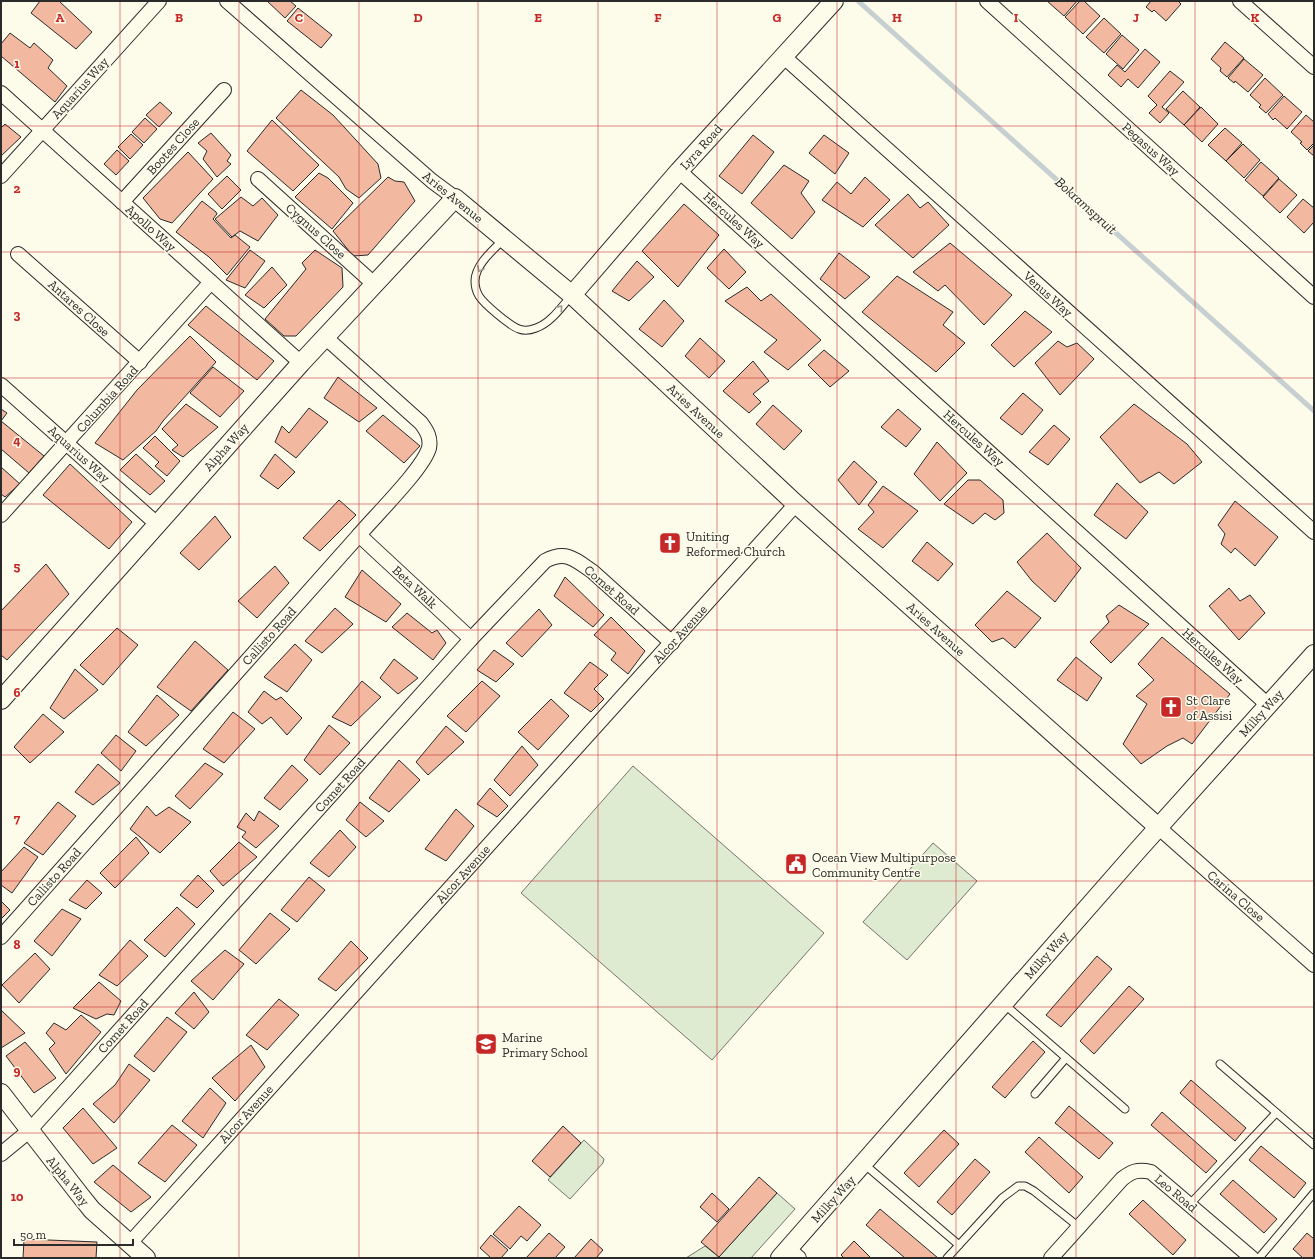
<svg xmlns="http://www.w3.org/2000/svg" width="1315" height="1259" font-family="'Zilla Slab',serif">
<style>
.green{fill:#deebd1;stroke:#74746e}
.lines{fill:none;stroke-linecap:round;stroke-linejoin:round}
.stream{stroke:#c7d0d0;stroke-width:5}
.building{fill:#f2b8a0;stroke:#2b2b2b}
.service-casing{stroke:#2b2b2b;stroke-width:9}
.minor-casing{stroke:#2b2b2b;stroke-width:16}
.tertiary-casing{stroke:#2b2b2b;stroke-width:20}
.service{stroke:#fdfbea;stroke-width:7}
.minor{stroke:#fdfbea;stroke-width:14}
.tertiary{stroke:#fdfbea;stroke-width:18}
.oneway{stroke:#9e9d94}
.grid{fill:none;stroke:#c62828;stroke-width:1;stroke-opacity:0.55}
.labels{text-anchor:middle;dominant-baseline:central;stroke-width:3;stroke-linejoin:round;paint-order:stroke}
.street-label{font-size:13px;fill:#2b2b2b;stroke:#fdfbea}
.poi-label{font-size:13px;fill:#2b2b2b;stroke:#fdfbea;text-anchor:start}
.water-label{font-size:14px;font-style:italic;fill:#2b2b2b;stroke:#fdfbea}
.grid-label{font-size:13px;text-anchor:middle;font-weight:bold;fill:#c62828;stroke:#fdfbea;stroke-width:3;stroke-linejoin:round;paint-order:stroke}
</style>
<rect width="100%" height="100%" fill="#fdfbea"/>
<g class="green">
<polygon points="633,766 824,933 712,1060 521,893"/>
<polygon points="933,843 977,881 907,960 863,922"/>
<polygon points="584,1140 604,1159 603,1163 570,1199 548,1180"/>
<polygon points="777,1193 795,1209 751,1258 686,1258 705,1246 719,1257"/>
</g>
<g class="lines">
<polyline class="stream" points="858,1 1314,411"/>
</g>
<g class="building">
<polygon points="40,1 59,1 92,32 76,49 31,13"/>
<polygon points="267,1 290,1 296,6 285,18"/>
<polygon points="1047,1 1077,1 1064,16"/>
<polygon points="1080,1 1084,1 1100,16 1083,34 1065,17"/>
<polygon points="1151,1 1178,1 1181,4 1166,21 1154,10 1152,12 1146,7"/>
<polygon points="298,8 332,35 321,48 287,21"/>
<polygon points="1104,18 1121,34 1104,53 1086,37"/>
<polygon points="10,33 30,48 34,43 53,60 48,68 67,86 55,102 1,56 1,44"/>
<polygon points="1122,35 1139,50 1123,69 1106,54"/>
<polygon points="1225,42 1244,58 1227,77 1220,71 1221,68 1211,59"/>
<polygon points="1145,49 1160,62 1138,88 1128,79 1121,87 1108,75 1117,65 1125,72"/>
<polygon points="1244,59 1263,75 1248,92 1235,81 1234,83 1228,78"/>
<polygon points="1170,71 1184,82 1162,107 1169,113 1160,123 1149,113 1157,105 1148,96"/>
<polygon points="1265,78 1283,95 1266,113 1259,107 1261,105 1250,95"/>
<polygon points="301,90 333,115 378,164 381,178 359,198 346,189 339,177 276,118"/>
<polygon points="1183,91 1200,107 1184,125 1166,109"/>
<polygon points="1284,96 1302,112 1287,129 1275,118 1273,120 1268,114"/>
<polygon points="160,102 172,113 159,127 146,115"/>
<polygon points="1201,107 1218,124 1202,142 1184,125"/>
<polygon points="1306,115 1314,122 1314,143 1307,150 1300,143 1302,142 1291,132"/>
<polygon points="145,118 157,129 144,143 132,132"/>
<polygon points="272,120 319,165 293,191 247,151"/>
<polygon points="5,124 21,137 1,156 1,128"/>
<polygon points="1225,128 1242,143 1226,161 1208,145"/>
<polygon points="211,133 231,155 227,161 231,164 217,177 203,159 207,151 198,143"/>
<polygon points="131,134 143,145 130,159 118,147"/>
<polygon points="753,135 774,152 742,194 719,176"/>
<polygon points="824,135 849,153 835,174 809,153"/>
<polygon points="1243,144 1260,160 1244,178 1226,161"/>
<polygon points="1314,145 1314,156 1308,151"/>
<polygon points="117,150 129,161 116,175 104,164"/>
<polygon points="188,152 213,179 172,223 160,219 143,198"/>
<polygon points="1261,162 1279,178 1263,196 1245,180"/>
<polygon points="784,165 809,181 801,193 815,212 792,239 751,203"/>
<polygon points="319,173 328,178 353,203 332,229 295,197"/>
<polygon points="227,176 241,190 222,209 208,194"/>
<polygon points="388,177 395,181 404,182 415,201 368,255 353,256 333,231"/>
<polygon points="865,177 890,200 863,227 822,200 837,182 851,194"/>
<polygon points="1279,179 1297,195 1280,213 1263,197"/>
<polygon points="908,194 920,208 928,202 949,225 913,258 875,225"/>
<polygon points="241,197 253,206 262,198 278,215 258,241 240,231 232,237 215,219"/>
<polygon points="1303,199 1314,208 1314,222 1304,233 1287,217"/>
<polygon points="202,201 216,212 217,214 213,219 231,238 235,235 250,247 227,275 209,257 176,232"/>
<polygon points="684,204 719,235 678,287 642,251"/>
<polygon points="950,243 1012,295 984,325 945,285 938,291 913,272"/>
<polygon points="724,249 746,272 729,289 707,268"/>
<polygon points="250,250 265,261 245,288 226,280"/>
<polygon points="315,250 342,268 343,287 296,336 284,336 265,319 306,269 302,263"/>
<polygon points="839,253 870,277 845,299 820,279"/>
<polygon points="637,261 654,277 629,301 612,291"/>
<polygon points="272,267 287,285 264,308 245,295"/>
<polygon points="897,276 953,312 943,325 965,343 936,372 862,312"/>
<polygon points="747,287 761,301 771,294 821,340 788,370 764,352 777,340 725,301"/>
<polygon points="664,300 684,321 662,347 639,329"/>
<polygon points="206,306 274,361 257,380 188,325"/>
<polygon points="1025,311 1052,332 1014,367 991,345"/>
<polygon points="190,336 216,362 163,421 156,431 123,460 95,443 137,390"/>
<polygon points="700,338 725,361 709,378 685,356"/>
<polygon points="1058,341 1067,347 1077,343 1094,359 1060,395 1035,363"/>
<polygon points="824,350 849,371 830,387 808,365"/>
<polygon points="753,361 769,381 753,394 761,402 749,413 723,391"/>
<polygon points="213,367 244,391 220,417 190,393"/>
<polygon points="338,377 377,408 359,422 324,398"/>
<polygon points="1023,393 1043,410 1022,435 1000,418"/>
<polygon points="186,404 218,427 183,457 172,450 178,445 162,429"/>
<polygon points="1134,404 1187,444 1202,462 1174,484 1159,472 1140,483 1100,437"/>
<polygon points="773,405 802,431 784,450 756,424"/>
<polygon points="309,408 328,422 296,458 275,442 282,426 289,433"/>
<polygon points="1,409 7,413 1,421 44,456 29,473 1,449"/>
<polygon points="898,409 921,429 906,447 881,427"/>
<polygon points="383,415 420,446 404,463 366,431"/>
<polygon points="1054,425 1070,439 1048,465 1029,452"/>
<polygon points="155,436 180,461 167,476 155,466 159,462 143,448"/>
<polygon points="937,442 967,473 940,501 914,474"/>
<polygon points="136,454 165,481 150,495 120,470"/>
<polygon points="275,454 295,472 278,489 260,476"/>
<polygon points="854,461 877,482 859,505 838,480"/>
<polygon points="70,464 132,522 109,549 43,495"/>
<polygon points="1,467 20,484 5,497 1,494"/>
<polygon points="968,480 980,480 1003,500 1004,513 995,520 985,513 973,524 944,504"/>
<polygon points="1117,483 1148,512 1126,539 1094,515"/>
<polygon points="883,486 918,511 883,548 858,529 874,512 868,505"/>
<polygon points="339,500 356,515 320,551 303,538"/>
<polygon points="1235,501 1278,537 1255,566 1235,548 1231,553 1221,544 1225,534 1218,525"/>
<polygon points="215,516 231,537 199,570 180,553"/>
<polygon points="1047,533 1081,568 1055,602 1032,581 1017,562"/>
<polygon points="927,542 953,564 938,581 912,561"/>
<polygon points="46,564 69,594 7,660 1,655 1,611"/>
<polygon points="275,566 289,583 257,618 238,601"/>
<polygon points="362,570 401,604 386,622 345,597"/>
<polygon points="565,577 604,615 593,627 554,596"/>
<polygon points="1229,588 1240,601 1250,595 1265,613 1239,640 1209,606"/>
<polygon points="1007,591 1041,618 1015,648 1003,638 992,642 975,625"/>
<polygon points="1119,605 1149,624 1111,663 1090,642 1109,622 1106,616"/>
<polygon points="335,608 353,624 322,653 305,641"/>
<polygon points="539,609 552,625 522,657 506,643"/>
<polygon points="407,613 432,633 437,630 446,643 433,660 392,627"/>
<polygon points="611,617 645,651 628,674 611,660 616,653 594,635"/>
<polygon points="117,628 138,645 103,685 80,665"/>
<polygon points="1162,637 1230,694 1192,744 1183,738 1167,746 1141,764 1123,744 1147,704 1136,696 1154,680 1138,664"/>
<polygon points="195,641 228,670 191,711 157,687"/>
<polygon points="295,644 312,660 287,692 264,677"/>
<polygon points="494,650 514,664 496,682 477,670"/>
<polygon points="1076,657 1102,678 1087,701 1057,680"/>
<polygon points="394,659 418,678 398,694 380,678"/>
<polygon points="590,662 608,675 594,689 604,699 591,712 564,693"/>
<polygon points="75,669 98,690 64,719 50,708"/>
<polygon points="362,681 381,697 351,726 332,717"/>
<polygon points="482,681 500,696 466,732 447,716"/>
<polygon points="264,691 276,700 281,697 302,718 287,735 271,717 262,724 248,712"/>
<polygon points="157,695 179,715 146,746 128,732"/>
<polygon points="551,699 569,716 538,750 518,732"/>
<polygon points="233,712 255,729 224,763 203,749"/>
<polygon points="43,714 64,732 30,763 14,747"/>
<polygon points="329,725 350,743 320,775 304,760"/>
<polygon points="446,726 464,742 428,775 416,762"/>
<polygon points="116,735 136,751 121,771 101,753"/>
<polygon points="522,746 538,765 510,796 494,780"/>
<polygon points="399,760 420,780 389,812 369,798"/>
<polygon points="205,763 223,774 190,809 175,796"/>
<polygon points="98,764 120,783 93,805 75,792"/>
<polygon points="292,765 308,780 280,810 264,798"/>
<polygon points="490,788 508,806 497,817 477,804"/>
<polygon points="58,802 76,816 43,855 24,843"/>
<polygon points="360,802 384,821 366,837 346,820"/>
<polygon points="147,806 156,816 169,807 191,822 160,853 130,829"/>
<polygon points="456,809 474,826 446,861 425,849"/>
<polygon points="259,811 279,826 256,848 242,837 246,832 237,827 246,813 254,821"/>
<polygon points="340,830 356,847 329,877 310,863"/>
<polygon points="136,837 149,853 115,888 100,873"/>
<polygon points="239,842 257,857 223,886 210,871"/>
<polygon points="24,847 38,857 12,893 1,885 1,872"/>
<polygon points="198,875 214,891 197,908 180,895"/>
<polygon points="309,877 325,890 297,922 281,910"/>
<polygon points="87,880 102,893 86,909 69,900"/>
<polygon points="1,901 10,910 1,919"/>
<polygon points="177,907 195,924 165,957 144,940"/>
<polygon points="62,909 81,919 52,956 34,941"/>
<polygon points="270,913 290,929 256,964 239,950"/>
<polygon points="130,940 148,956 117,986 99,975"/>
<polygon points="351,941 368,958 336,991 318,979"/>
<polygon points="225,950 244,964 213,1000 191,981"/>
<polygon points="35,953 50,969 19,1003 2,985"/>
<polygon points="1097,956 1112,969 1061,1027 1046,1015"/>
<polygon points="99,982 121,1001 114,1015 107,1014 96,1019 73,1008"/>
<polygon points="1129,986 1144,999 1094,1054 1080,1041"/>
<polygon points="194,992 209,1012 194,1029 175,1013"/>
<polygon points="279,999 299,1015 267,1050 246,1035"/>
<polygon points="1,1010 25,1033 1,1048"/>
<polygon points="81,1015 101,1032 66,1074 49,1049 55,1043 46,1033 54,1023 66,1030"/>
<polygon points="167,1017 187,1032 154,1072 134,1056"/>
<polygon points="1033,1041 1045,1052 1005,1098 992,1087"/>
<polygon points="25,1042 56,1078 34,1093 6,1056"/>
<polygon points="251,1045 265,1067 235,1101 212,1078"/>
<polygon points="129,1064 150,1080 114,1123 93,1104 115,1085"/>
<polygon points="1191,1080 1246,1128 1235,1141 1180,1093"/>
<polygon points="210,1088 226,1103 203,1138 182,1121"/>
<polygon points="1069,1106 1113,1143 1099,1159 1055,1123"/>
<polygon points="83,1108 117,1148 93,1164 63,1128"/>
<polygon points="1162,1112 1217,1161 1206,1173 1151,1125"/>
<polygon points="172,1125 197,1145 165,1182 138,1163"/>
<polygon points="563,1126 581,1143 550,1177 532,1161"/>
<polygon points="944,1130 959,1144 919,1187 904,1173"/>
<polygon points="1039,1137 1083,1177 1069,1193 1025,1152"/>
<polygon points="1261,1146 1306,1183 1294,1198 1249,1160"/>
<polygon points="975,1159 990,1172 952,1215 937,1202"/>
<polygon points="113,1165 151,1197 131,1212 94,1182"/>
<polygon points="759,1177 777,1193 719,1257 701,1242"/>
<polygon points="1233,1180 1277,1219 1264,1233 1220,1194"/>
<polygon points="712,1193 729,1209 717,1222 700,1207"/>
<polygon points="1143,1200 1186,1240 1173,1255 1129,1214"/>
<polygon points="519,1206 541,1225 527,1241 521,1236 510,1249 493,1234"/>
<polygon points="880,1209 938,1258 905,1258 866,1225"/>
<polygon points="549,1233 565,1247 555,1258 526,1258"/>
<polygon points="1307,1233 1314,1239 1314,1258 1303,1258 1293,1249"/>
<polygon points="491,1235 508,1250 501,1258 491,1258 480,1248"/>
<polygon points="24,1239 97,1242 96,1258 23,1258"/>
<polygon points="591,1239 603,1250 596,1258 574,1258"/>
<polygon points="854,1241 871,1258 844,1258 841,1255"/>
</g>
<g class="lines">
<g class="service-casing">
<g id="service">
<path d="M 504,239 C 493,250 475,265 475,281 C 475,286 476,291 479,296 C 484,304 510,326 519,329 C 524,331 531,330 536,328 C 551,323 562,306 572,295"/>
<polyline points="1004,1004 1125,1109"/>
<polyline points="1220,1064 1314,1145"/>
<polyline points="1035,1094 1066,1058"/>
<polyline points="864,1164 959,1245"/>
<polyline points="1190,1204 1276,1113"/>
<polyline points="947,1258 1002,1198 1018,1186 1025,1186 1034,1191 1079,1227"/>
<polyline points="1259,1258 1314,1193"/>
</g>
</g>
<g class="minor-casing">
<g id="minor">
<polyline points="227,1 432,181 455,198"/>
<polyline points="987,1 1314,297"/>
<polyline points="1240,1 1314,67"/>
<polyline points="783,56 1314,532"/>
<polyline points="1,93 301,363"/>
<polyline points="679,171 1268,705"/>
<polyline points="1,176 159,1"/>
<polyline points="258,179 374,284"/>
<polyline points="122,202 224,90"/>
<polyline points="18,254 140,362"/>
<polyline points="1,385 157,524"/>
<polyline points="1,515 211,282"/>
<polyline points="359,535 471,639"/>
<polyline points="1158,827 1314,965"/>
<path d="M 1,937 L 359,535 C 375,516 423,469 429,448 C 431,438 427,431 421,423 L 325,337"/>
<path d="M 1,1154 L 29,1131 L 471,639 L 545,561 C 566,550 575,559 593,572 L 672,643"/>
<polyline points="130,1243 796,504"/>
<polyline points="789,1249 799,1258"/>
<path d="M 1051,1258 L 1122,1179 C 1132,1171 1138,1169 1151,1172 L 1252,1258"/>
</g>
</g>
<g class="tertiary-casing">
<g id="tertiary">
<polyline points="572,295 679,171 834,1"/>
<polyline points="1,700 301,363 455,198 572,295 796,504 1158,827"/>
<polyline points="1,1093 80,1195 92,1210 146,1258"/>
<polyline points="780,1258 1138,850 1314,654"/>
</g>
</g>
<use href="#service" class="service"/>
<use href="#minor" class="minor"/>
<use href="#tertiary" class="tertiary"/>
</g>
<defs><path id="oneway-chevron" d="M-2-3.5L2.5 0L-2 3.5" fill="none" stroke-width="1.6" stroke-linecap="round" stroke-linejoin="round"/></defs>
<g class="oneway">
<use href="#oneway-chevron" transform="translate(480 269) rotate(119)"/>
<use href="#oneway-chevron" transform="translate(560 308) rotate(-48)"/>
</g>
<path class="grid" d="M 120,1 L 120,1258M 239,1 L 239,1258M 359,1 L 359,1258M 478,1 L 478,1258M 598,1 L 598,1258M 717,1 L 717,1258M 837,1 L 837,1258M 956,1 L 956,1258M 1076,1 L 1076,1258M 1195,1 L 1195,1258M 1,126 L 1314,126M 1,252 L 1314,252M 1,378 L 1314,378M 1,504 L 1314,504M 1,630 L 1314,630M 1,755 L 1314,755M 1,881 L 1314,881M 1,1007 L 1314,1007M 1,1133 L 1314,1133"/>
<defs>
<g id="church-square" transform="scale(1.15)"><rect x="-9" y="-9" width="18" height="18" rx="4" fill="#c62828" stroke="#fdfbea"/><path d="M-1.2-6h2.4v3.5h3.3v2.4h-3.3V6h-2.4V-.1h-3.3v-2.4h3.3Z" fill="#fff"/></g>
<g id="civic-square" transform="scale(1.15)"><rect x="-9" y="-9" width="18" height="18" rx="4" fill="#c62828" stroke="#fdfbea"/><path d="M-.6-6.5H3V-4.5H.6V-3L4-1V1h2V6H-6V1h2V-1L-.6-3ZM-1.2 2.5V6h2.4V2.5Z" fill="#fff"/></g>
<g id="school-square" transform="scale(1.15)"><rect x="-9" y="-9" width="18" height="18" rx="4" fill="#c62828" stroke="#fdfbea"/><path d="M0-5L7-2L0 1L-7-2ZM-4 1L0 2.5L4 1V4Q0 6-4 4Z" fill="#fff"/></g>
</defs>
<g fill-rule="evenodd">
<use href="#church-square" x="670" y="543"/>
<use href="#church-square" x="1171" y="707"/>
<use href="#civic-square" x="796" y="864"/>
<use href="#school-square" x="486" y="1044"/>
</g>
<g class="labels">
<g class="street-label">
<text transform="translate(80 88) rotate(-48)">Aquarius Way</text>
<text transform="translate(173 146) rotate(-48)">Bootes Close</text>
<text transform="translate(701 147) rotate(-48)">Lyra Road</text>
<text transform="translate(1151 149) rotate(42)">Pegasus Way</text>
<text transform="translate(453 197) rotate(39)">Aries Avenue</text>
<text transform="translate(734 220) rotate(42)">Hercules Way</text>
<text transform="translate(151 228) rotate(42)">Apollo Way</text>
<text transform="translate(316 231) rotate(42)">Cygnus Close</text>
<text transform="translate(1048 294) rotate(42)">Venus Way</text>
<text transform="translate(79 308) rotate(42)">Antares Close</text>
<text transform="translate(107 399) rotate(-48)">Columbia Road</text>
<text transform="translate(696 411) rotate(43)">Aries Avenue</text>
<text transform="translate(974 438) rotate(42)">Hercules Way</text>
<text transform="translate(226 447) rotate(-48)">Alpha Way</text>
<text transform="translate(79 454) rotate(42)">Aquarius Way</text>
<text transform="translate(415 587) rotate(43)">Beta Walk</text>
<text transform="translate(612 590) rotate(41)">Comet Road</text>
<text transform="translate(936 629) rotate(42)">Aries Avenue</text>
<text transform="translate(680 634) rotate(-48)">Alcor Avenue</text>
<text transform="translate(269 636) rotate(-48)">Callisto Road</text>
<text transform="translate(1213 656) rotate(42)">Hercules Way</text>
<text transform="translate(1261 713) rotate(-48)">Milky Way</text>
<text transform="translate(340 785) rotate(-48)">Comet Road</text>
<text transform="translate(463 874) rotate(-48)">Alcor Avenue</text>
<text transform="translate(54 877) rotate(-48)">Callisto Road</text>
<text transform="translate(1236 896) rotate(41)">Carina Close</text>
<text transform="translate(1046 955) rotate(-49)">Milky Way</text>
<text transform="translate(123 1026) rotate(-48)">Comet Road</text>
<text transform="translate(246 1114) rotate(-48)">Alcor Avenue</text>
<text transform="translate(68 1181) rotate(51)">Alpha Way</text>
<text transform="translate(1176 1193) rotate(40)">Leo Road</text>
<text transform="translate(833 1199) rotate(-48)">Milky Way</text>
</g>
<g class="poi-label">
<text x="686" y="536">Uniting<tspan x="686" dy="15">Reformed Church</tspan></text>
<text x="1186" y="700">St Clare<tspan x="1186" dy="15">of Assisi</tspan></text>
<text x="812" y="857">Ocean View Multipurpose<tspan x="812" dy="15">Community Centre</tspan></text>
<text x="502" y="1037">Marine<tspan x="502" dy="15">Primary School</tspan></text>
</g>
<g class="water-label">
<text transform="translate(1086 206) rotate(42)">Bokramspruit</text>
</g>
</g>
<g class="grid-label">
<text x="60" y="22">A</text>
<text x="179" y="22">B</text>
<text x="299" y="22">C</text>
<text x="418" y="22">D</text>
<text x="538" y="22">E</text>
<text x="658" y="22">F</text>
<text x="777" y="22">G</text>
<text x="897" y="22">H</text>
<text x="1016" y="22">I</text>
<text x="1136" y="22">J</text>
<text x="1255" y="22">K</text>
<text x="17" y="68">1</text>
<text x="17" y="193">2</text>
<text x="17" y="319">3</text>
<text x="17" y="445">4</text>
<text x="17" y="571">5</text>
<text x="17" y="697">6</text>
<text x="17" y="823">7</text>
<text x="17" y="949">8</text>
<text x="17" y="1075">9</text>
<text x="17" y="1201">10</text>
</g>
<rect width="1315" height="1259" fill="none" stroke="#2b2b2b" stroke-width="4"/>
<path d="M14 1239v6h119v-6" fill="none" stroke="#2b2b2b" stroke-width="2"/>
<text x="20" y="1239" font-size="12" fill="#2b2b2b" stroke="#fdfbea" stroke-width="3" paint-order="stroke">50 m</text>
</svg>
